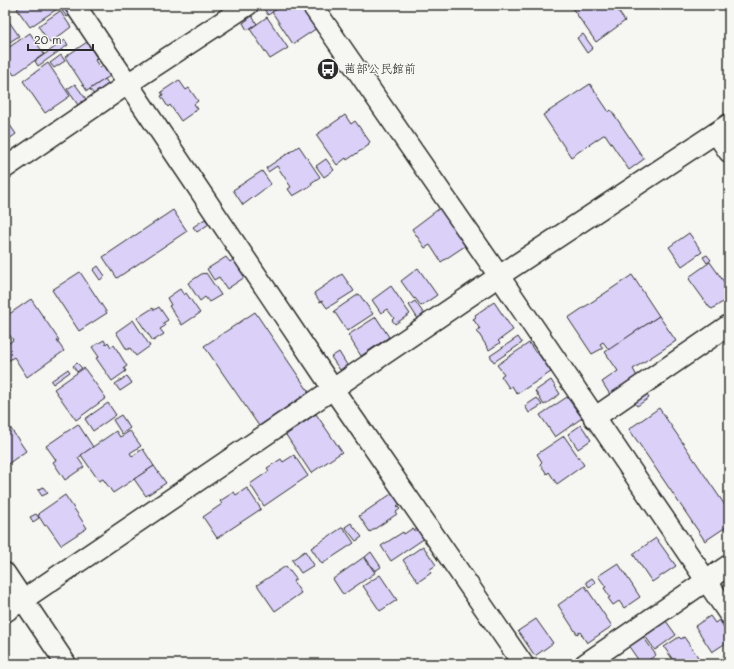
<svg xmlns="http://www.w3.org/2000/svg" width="734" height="669" viewBox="0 0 734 669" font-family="Mali,'Klee One',sans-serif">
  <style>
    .building { fill: #dad0f8; stroke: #2b2b2b }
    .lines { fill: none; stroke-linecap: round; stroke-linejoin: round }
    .street-casing { stroke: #2b2b2b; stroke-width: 23 }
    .street { stroke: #f6f6f2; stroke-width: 20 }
    .labels { text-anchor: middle; stroke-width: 3; stroke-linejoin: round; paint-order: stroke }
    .poi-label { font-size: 12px; fill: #2b2b2b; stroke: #f6f6f2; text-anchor: start }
  </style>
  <rect width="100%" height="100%" fill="#f6f6f2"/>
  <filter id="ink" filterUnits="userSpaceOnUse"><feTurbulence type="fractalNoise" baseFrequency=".025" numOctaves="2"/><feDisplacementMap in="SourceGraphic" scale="8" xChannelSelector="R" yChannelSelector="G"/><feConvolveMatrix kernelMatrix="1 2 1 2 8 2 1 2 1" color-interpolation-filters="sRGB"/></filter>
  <g filter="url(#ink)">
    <g class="building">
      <path d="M23,5H55L57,9L30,27L17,9Z"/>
      <path d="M269,5H283L268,15L264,9Z"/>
      <path d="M284,5H302L317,28L293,44L272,12Z"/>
      <path d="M570,5H614L625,21L596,42Z"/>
      <path d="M67,8L72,14L67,17L62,11Z"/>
      <path d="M60,11L71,27L50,43L38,26Z"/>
      <path d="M252,16L257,24L247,30L243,23Z"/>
      <path d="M267,17L288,48L270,59L250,29Z"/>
      <path d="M8,20L19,36L5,45V22Z"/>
      <path d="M30,33L44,54L14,75L5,62V50Z"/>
      <path d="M583,34L593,48L587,53L577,38Z"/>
      <path d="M65,40L68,45L38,66L35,61Z"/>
      <path d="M87,42L97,58L95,60L100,68L103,66L110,76L87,91L65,57Z"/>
      <path d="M61,55L65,61L54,68L50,63Z"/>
      <path d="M48,63L70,96L45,113L23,81Z"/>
      <path d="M105,79L109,85L94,95L90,89Z"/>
      <path d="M179,80L186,90L189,88L198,101L194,104L198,109L181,121L170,105L168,107L161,96L163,95L161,92Z"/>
      <path d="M75,84L86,99L78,105L67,89Z"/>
      <path d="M590,84L609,112L611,110L644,159L629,170L605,134L571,157L543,115Z"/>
      <path d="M345,115L351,124L355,121L370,142L368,144L369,145L347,160L346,158L337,165L316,135Z"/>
      <path d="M5,118L16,134L5,142Z"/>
      <path d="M299,146L320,177L311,183L312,185L293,196L288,189L291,187L277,166L268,172L266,168Z"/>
      <path d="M326,159L334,170L324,177L316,166Z"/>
      <path d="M262,171L271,184L243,205L233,190Z"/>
      <path d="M440,208L465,246L441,262L430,245L425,248L412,229Z"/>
      <path d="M173,210L187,231L117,278L103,257Z"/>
      <path d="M205,219L209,224L197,232L193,227Z"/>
      <path d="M689,233L702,252L682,266L669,247Z"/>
      <path d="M707,255L711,260L707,263L703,257Z"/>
      <path d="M226,257L230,262L235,258L245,273L244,275L245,277L227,289L219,277L214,280L207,269Z"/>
      <path d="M710,262L729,289V298L712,309L711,308H710L689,279L690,278L689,277Z"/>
      <path d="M98,266L105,276L100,280L93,270Z"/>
      <path d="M418,268L437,295L421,306L415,298L414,299L401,281Z"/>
      <path d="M80,272L107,313L79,331L52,290Z"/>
      <path d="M203,273L204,274L206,273L221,295L209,302L205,297L200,301L188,283Z"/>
      <path d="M342,274L354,291L327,308L322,301L320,302L314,293Z"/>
      <path d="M632,275L659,316L609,350L603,342L600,344L603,348L592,354L568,318Z"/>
      <path d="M391,286L410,314L395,324L392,320L394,318L387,309L381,313L372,300Z"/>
      <path d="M180,289L184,295L186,293L200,313L182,325L169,306L171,305L167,298Z"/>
      <path d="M359,294L373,314L347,331L334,311Z"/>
      <path d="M31,299L59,340L57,341L64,351L27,377L14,357L5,363V346L13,340L5,328V317Z"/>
      <path d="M415,301L424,314L418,319L409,305Z"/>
      <path d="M494,302L513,330L498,341L500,343L489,350L477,331L480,329L473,319L476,317L475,315Z"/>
      <path d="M159,307L168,320L163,323L165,326L160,329L164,334L153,341L137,318L153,308L154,310Z"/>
      <path d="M255,312L309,392L259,426L204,346Z"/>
      <path d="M659,316L676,341L633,369L638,378L611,396L602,382L618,371L605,352Z"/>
      <path d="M376,317L389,337L361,356L348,335Z"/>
      <path d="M133,320L150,346L136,356L130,348L127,350L116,332Z"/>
      <path d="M518,337L522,343L494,362L490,356Z"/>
      <path d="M104,340L106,344L108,342L111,347L114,345L127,366L124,368L126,371L112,381L96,358L99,357L92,347Z"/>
      <path d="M529,343L536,353L537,352L551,372L517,394L512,386L509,388L501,376L504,374L497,365Z"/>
      <path d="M339,352L347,365L340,370L331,357Z"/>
      <path d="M77,363L82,368L77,372L73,366Z"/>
      <path d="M84,368L106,398L76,420L54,389Z"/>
      <path d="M68,369L70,372L53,384L51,381Z"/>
      <path d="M127,376L132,383L120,391L115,384Z"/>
      <path d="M551,380L560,394L544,405L535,391Z"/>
      <path d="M5,384L10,392L5,396Z"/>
      <path d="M646,393L649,398L637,406L634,402Z"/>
      <path d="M567,397L582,418L555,437L540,415Z"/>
      <path d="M537,398L542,405L529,413L525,406Z"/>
      <path d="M108,403L116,415L93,431L85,419Z"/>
      <path d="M659,408L729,511V525L705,541L629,429Z"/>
      <path d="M316,414L342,452L311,473L286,435Z"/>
      <path d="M121,415L130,428L122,434L113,420Z"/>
      <path d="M5,420L26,451L5,466Z"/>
      <path d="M78,424L93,447L78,458L84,467L65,480L53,462L56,460L46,446Z"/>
      <path d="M581,425L591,440L578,449L568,434Z"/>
      <path d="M116,431L120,437L130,431L141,446L130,453L132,456L143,449L154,466L113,493L103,479L99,481L81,455Z"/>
      <path d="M564,436L584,465L557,484L549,472L547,474L540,464L542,462L537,454Z"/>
      <path d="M294,455L308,476L264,506L250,484L269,471L267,468L281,459L283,462Z"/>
      <path d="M154,466L166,483L146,496L134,479Z"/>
      <path d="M43,487L48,493L42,496L38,490Z"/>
      <path d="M247,488L261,509L217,538L203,517L222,504L220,501L234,492L236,495Z"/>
      <path d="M394,492L401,503L397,506L400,509L396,512L397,514L370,532L359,516Z"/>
      <path d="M65,495L87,528L61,545L47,525L45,526L38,515L40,514L39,513Z"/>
      <path d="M36,514L39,518L33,522L30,517Z"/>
      <path d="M351,523L362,537L356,541L345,527Z"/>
      <path d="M343,527L354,543L322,564L311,548Z"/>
      <path d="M413,528L414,531L418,528L425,538L391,561L381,546L403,532L404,534Z"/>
      <path d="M656,538L676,566L652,582L633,554Z"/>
      <path d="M423,546L436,565L429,570L431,573L418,582L403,560Z"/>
      <path d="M305,551L314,565L301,573L292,560Z"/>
      <path d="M371,552L381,567L375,571L365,557Z"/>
      <path d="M364,557L375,573L344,594L342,593L333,579Z"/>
      <path d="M618,563L640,597L624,608L619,601L613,605L608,598L610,597L604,588L606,587L598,576Z"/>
      <path d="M286,566L296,579L293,581L301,593L275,611L257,585Z"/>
      <path d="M380,575L397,600L380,611L363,586Z"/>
      <path d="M592,578L596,583L589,587L586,582Z"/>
      <path d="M585,586L612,626L587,643L580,632L577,634L558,605Z"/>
      <path d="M710,616L715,623L719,620L729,634V641L712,652L695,626Z"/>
      <path d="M536,619L553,643L535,656L518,631Z"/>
      <path d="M666,621L676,635L655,650L645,636Z"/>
      <path d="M642,635L656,655L643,664H641L628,645Z"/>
      <path d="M679,637L681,639L684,637L698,657L694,660L696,664H676L664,647Z"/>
    </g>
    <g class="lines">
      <g class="street-casing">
        <g id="street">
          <path d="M75,5L333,389L523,664"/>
          <path d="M312,5L499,276L729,614"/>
          <path d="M716,133L729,152"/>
          <path d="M5,168L129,83L248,5"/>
          <path d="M594,418L729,325"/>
          <path d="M5,573L66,664"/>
          <path d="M5,612L499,276L729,124"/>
          <path d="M585,664L729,565"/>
        </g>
      </g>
      <use href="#street" class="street"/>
    </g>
  </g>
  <defs>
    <g id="bus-disc" transform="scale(1.15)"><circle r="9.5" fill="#2b2b2b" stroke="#f6f6f2"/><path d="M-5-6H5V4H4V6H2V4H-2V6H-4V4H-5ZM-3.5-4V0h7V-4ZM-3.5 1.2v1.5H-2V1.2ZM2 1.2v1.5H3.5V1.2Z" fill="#fff"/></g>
  </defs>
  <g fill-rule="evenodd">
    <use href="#bus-disc" x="328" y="69"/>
  </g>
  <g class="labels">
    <g class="poi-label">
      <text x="344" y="73">茜部公民館前</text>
    </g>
  </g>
  <rect width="734" height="669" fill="none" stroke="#f6f6f2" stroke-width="20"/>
  <rect x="10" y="10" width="714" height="649" fill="none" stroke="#2b2b2b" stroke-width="1.5" filter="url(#ink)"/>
  <path d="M28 44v6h65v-6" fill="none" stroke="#2b2b2b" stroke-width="2"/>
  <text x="34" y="44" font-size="12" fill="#2b2b2b" stroke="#f6f6f2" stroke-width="3" paint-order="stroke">20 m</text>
</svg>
